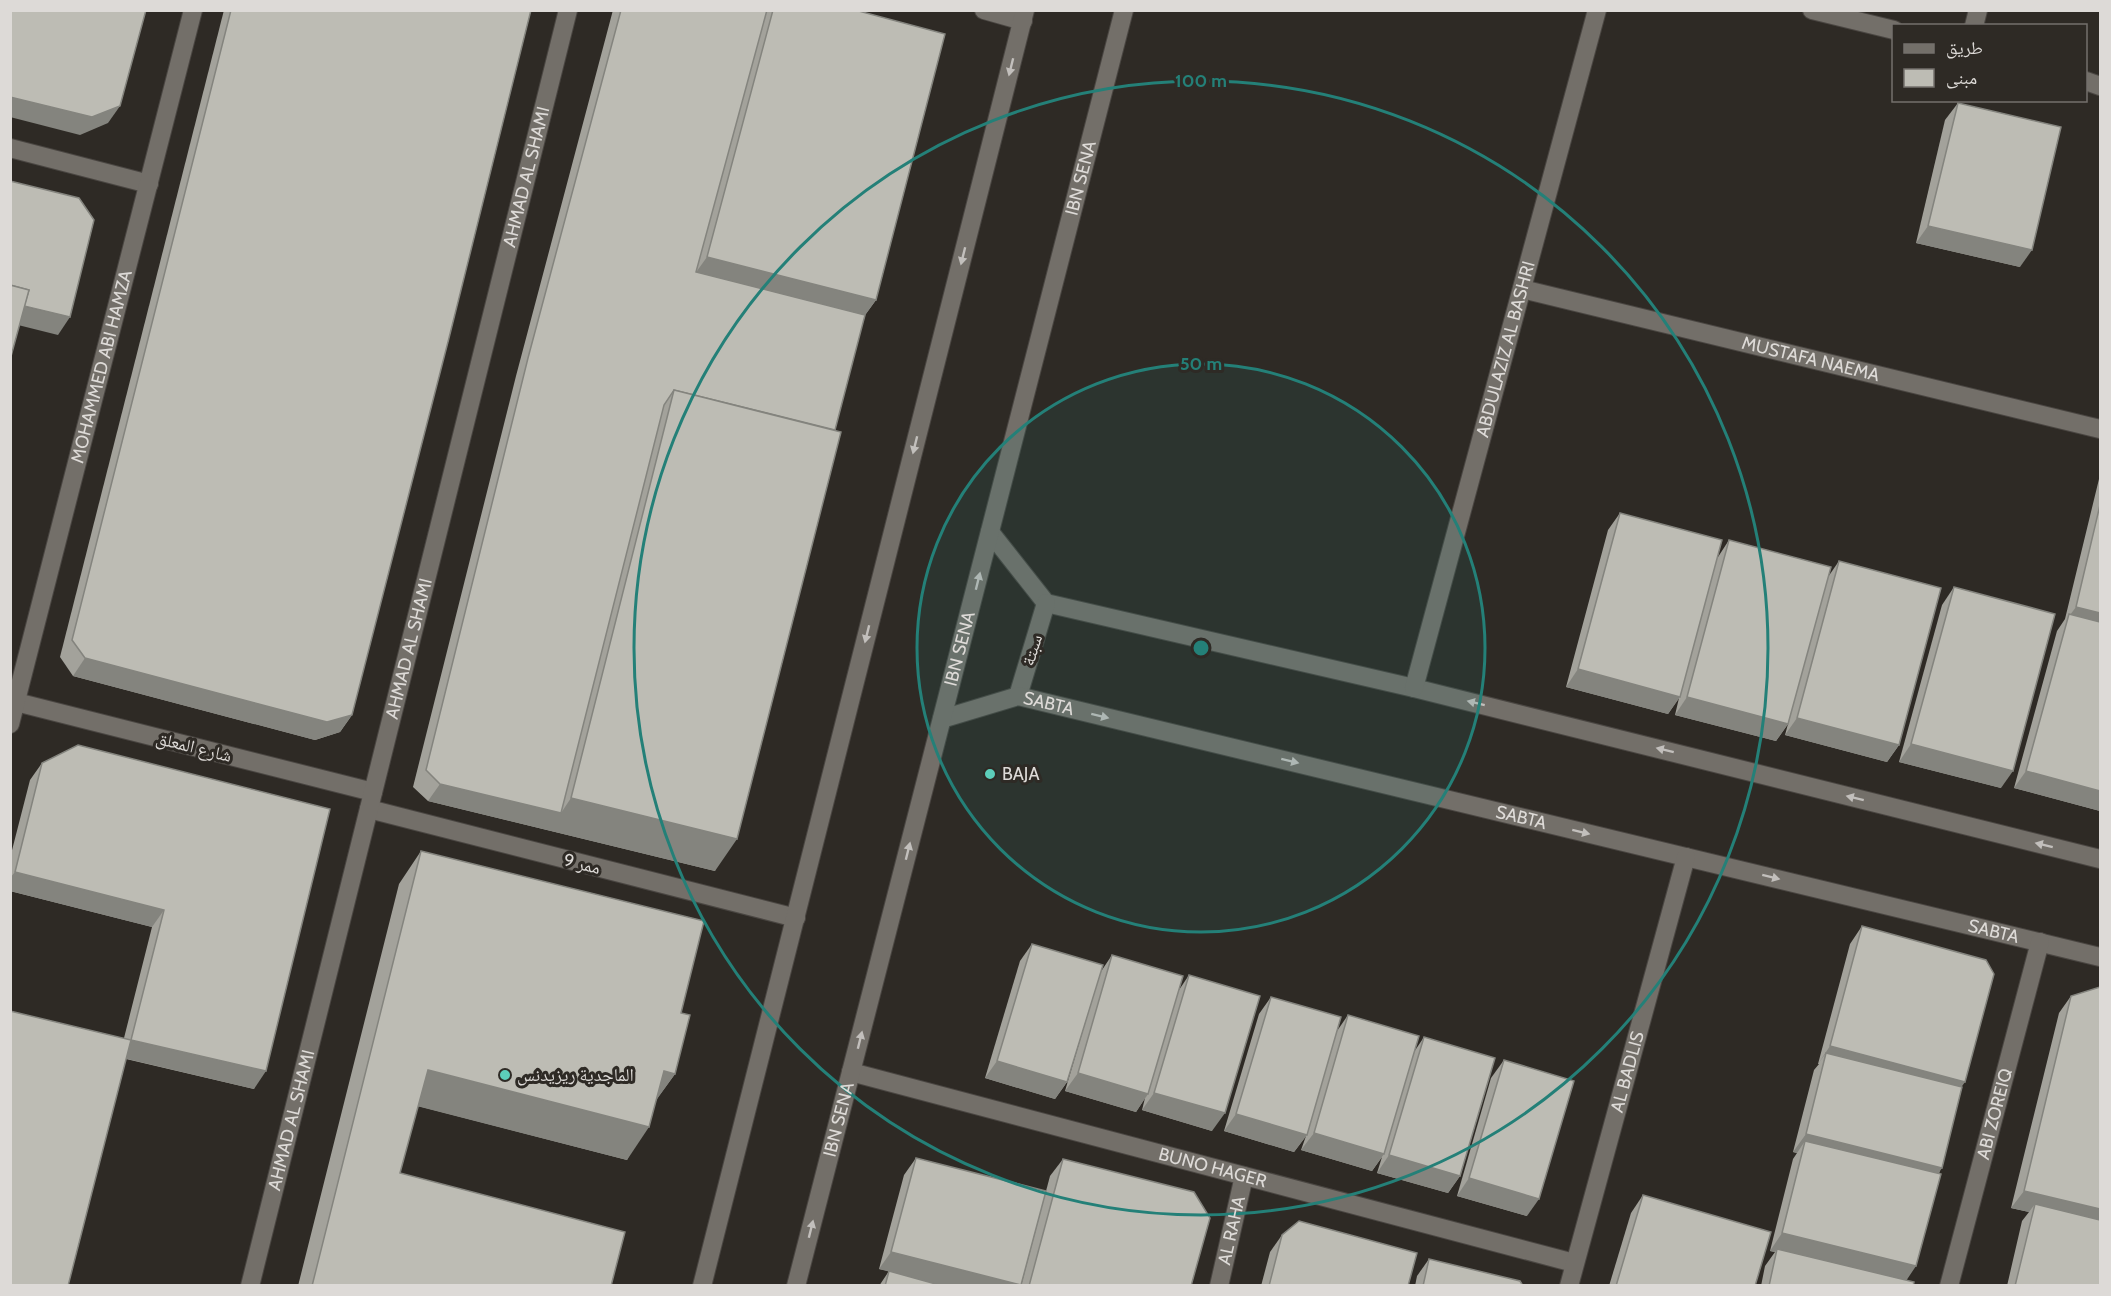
<svg xmlns="http://www.w3.org/2000/svg" width="2111" height="1296" viewBox="0 0 2111 1296" font-family="Cabin,'Noto Naskh Arabic',sans-serif">
  <style>
    .lines { fill: none; stroke-linecap: round; stroke-linejoin: round }
    .minor-casing { stroke: #4a4642; stroke-width: 20 }
    .minor { stroke: #736f69; stroke-width: 18 }
    .wall { fill: #a3a29b }
    .shaded-wall { fill: #84847e }
    .building { fill: #bdbcb4; stroke: #84847e; stroke-width: 1.5 }
    .oneway { fill: #c2bfbc }
    .ring { fill: none; stroke: #248078; stroke-width: 3 }
    .poi-dot { fill: #5cceba; stroke: #2e2a25; stroke-width: 2 }
    .labels { text-anchor: middle; stroke-width: 6; stroke-linejoin: round; paint-order: stroke }
    .street-label { font-size: 18px; fill: #dddad7; stroke: #2e2a25 }
    .poi-label { font-size: 18px; fill: #dddad7; stroke: #2e2a25; text-anchor: start }
    .centre { fill: #248078; stroke: #2e2a25; stroke-width: 3 }
    .ring-label { font-size: 18px; text-anchor: middle; font-weight: bold; fill: #248078; stroke: #2e2a25; stroke-width: 6; stroke-linejoin: round; paint-order: stroke }
  </style>
  <rect width="100%" height="100%" fill="#2e2a25"/>
  <g class="lines">
    <g class="minor-casing">
      <g id="minor">
        <path d="M984,10L1023,21"/>
        <path d="M1812,10L1894,30"/>
        <path d="M1974,26L1978,10"/>
        <path d="M2086,81L2100,86"/>
        <path d="M10,148L149,184"/>
        <path id="s1" d="M1522,289L2100,429"/>
        <path d="M990,532L1046,603L1414,688L2100,859"/>
        <path id="s2" d="M1414,688L1597,10"/>
        <path d="M1018,696L1046,603"/>
        <path d="M16,702L373,792"/>
        <path id="s3" d="M942,719L1018,696L2100,957"/>
        <path id="s4" d="M10,724L193,10"/>
        <path d="M369,809L796,918"/>
        <path id="s5" d="M851,1072L1574,1263"/>
        <path id="s6" d="M250,1286L568,10"/>
        <path d="M702,1286L1025,10"/>
        <path id="s7" d="M796,1286L1124,10"/>
        <path id="s8" d="M1219,1286L1244,1176"/>
        <path id="s9" d="M1569,1286L1686,857"/>
        <path id="s10" d="M1949,1286L2040,942"/>
      </g>
    </g>
    <use href="#minor" class="minor"/>
  </g>
  <g class="wall">
    <path d="M224,10H531L352,715L340,732L315,740L73,676L60,657Z"/>
    <path d="M613,10H855L876,300L865,315L715,871L428,801L413,787L516,376Z"/>
    <path d="M1958,103L2020,267L1916,243L1945,120Z"/>
    <path d="M2100,477V811L2014,788L2057,631L2065,619L2099,479Z"/>
    <path d="M1620,513L1718,557L1729,540L1828,577L1839,561L1899,745L1887,762L1785,735L1788,724L1776,741L1675,715L1679,698L1668,714L1566,687L1608,530Z"/>
    <path d="M1954,587L2001,788L1899,762L1942,605Z"/>
    <path d="M42,763L330,809L254,1089L126,1059L124,1038L152,927L10,891V858L30,780Z"/>
    <path d="M421,851L681,1013L675,1074L656,1100L627,1160L418,1106L400,1173L611,1286H298L399,884Z"/>
    <path d="M1862,926L1961,1086L1939,1174L1906,1280L1913,1286H1761L1765,1266L1775,1252L1770,1251L1793,1159L1797,1153L1793,1152L1814,1070L1819,1064H1818L1850,944Z"/>
    <path d="M1032,944L1067,1082L1055,1099L985,1078L1020,961Z"/>
    <path d="M1112,955L1179,990L1189,975L1212,1131L1142,1110L1145,1098L1136,1112L1065,1091L1100,973Z"/>
    <path d="M2071,996L2100,1286H2007L2022,1221L2029,1212L2011,1208L2059,1013Z"/>
    <path d="M1271,997L1337,1031L1348,1015L1414,1052L1424,1037L1460,1176L1448,1193L1377,1173L1382,1157L1372,1171L1301,1150L1306,1136L1294,1152L1224,1131L1259,1014Z"/>
    <path d="M1504,1060L1527,1216L1457,1196L1491,1078Z"/>
    <path d="M916,1158L1046,1191L1021,1286H879L889,1271L879,1269L904,1175Z"/>
    <path d="M1063,1159L1191,1286H1021L1050,1176Z"/>
    <path d="M1643,1195L1755,1286H1609L1631,1213Z"/>
    <path d="M1282,1235L1408,1286H1261L1270,1252Z"/>
    <path d="M1429,1259L1523,1286H1415L1417,1276Z"/>
  </g>
  <g class="shaded-wall">
    <path d="M10,97L120,106L108,123L80,135L10,117Z"/>
    <path d="M1928,226L2032,250L2020,267L1916,243Z"/>
    <path d="M707,257L876,300L853,332L684,289Z"/>
    <path d="M10,303L70,317L58,335L10,323Z"/>
    <path d="M2076,607L2100,613V633L2067,619Z"/>
    <path d="M85,658L352,715L340,732L315,740L73,676Z"/>
    <path d="M1578,669L1680,697L1668,714L1566,687Z"/>
    <path d="M1687,697L1788,724L1776,741L1675,715Z"/>
    <path d="M1797,718L1899,745L1887,762L1785,735Z"/>
    <path d="M1911,744L2013,771L2001,788L1899,762Z"/>
    <path d="M2026,771L2100,791V811L2014,788Z"/>
    <path d="M440,784L561,813L571,798L737,839L715,871L428,801Z"/>
    <path d="M15,872L164,910L152,927L10,891V878Z"/>
    <path d="M131,1040L266,1071L254,1089L119,1057Z"/>
    <path d="M1830,1046L1965,1082L1953,1099L1826,1053L1818,1064Z"/>
    <path d="M997,1061L1067,1082L1055,1099L985,1078Z"/>
    <path d="M428,1070L649,1127L627,1160L405,1103Z"/>
    <path d="M664,1071L675,1074L652,1106Z"/>
    <path d="M1078,1073L1148,1094L1136,1112L1065,1091Z"/>
    <path d="M1154,1093L1225,1113L1212,1131L1142,1110Z"/>
    <path d="M1236,1114L1307,1135L1294,1152L1224,1131Z"/>
    <path d="M1314,1133L1384,1154L1372,1171L1301,1150Z"/>
    <path d="M1806,1134L1942,1168L1930,1186L1805,1141L1797,1153L1793,1152Z"/>
    <path d="M1389,1155L1460,1176L1448,1193L1377,1173Z"/>
    <path d="M1469,1178L1539,1199L1527,1216L1457,1196Z"/>
    <path d="M2024,1191L2100,1209V1229L2035,1204L2029,1212L2011,1208Z"/>
    <path d="M1782,1233L1916,1266L1904,1284L1777,1249L1775,1252L1770,1251Z"/>
    <path d="M891,1252L1021,1285L943,1286L879,1269Z"/>
  </g>
  <g class="building">
    <path d="M10,10H146L120,106L92,117L10,97Z"/>
    <path d="M231,10H531L449,338L352,715L327,722L85,658L72,640Z"/>
    <path d="M621,10H767L696,272L865,315L835,430L674,390L664,405L561,813L440,784L426,770L528,358Z"/>
    <path d="M773,10H855L945,34L876,300L707,257Z"/>
    <path d="M1958,103L2061,127L2032,250L1928,226Z"/>
    <path d="M10,181L79,198L94,220L70,317L24,306L29,290L10,285Z"/>
    <path d="M10,285L29,290L10,360Z"/>
    <path d="M674,390L841,432L737,839L571,798Z"/>
    <path d="M2100,505V613L2076,607Z"/>
    <path d="M1620,513L1722,540L1680,697L1578,669Z"/>
    <path d="M1729,540L1831,567L1788,724L1687,697Z"/>
    <path d="M1839,561L1941,588L1899,745L1797,718Z"/>
    <path d="M1954,587L2055,614L2013,771L1911,744Z"/>
    <path d="M2069,614L2100,622V791L2026,771Z"/>
    <path d="M78,745L330,809L266,1071L131,1040L164,910L15,872L42,763Z"/>
    <path d="M421,851L704,921L681,1013L690,1015L675,1074L664,1071L649,1127L428,1070L400,1173L625,1232L611,1286H312Z"/>
    <path d="M1862,926L1986,960L1994,974L1965,1082L1830,1046Z"/>
    <path d="M1032,944L1103,965L1067,1082L997,1061Z"/>
    <path d="M1112,955L1183,976L1148,1094L1078,1073Z"/>
    <path d="M1189,975L1260,996L1225,1113L1154,1093Z"/>
    <path d="M2100,987V1209L2024,1191L2071,996Z"/>
    <path d="M1271,997L1341,1017L1307,1135L1236,1114Z"/>
    <path d="M10,1011L131,1040L68,1286H10Z"/>
    <path d="M1348,1015L1419,1036L1384,1154L1314,1133Z"/>
    <path d="M1424,1037L1495,1058L1460,1176L1389,1155Z"/>
    <path d="M1826,1053L1962,1087L1942,1168L1806,1134Z"/>
    <path d="M1504,1060L1574,1081L1539,1199L1469,1178Z"/>
    <path d="M1805,1141L1941,1174L1916,1266L1782,1233Z"/>
    <path d="M916,1158L1046,1191L1021,1285L891,1252Z"/>
    <path d="M1063,1159L1194,1192L1210,1218L1191,1286H1029Z"/>
    <path d="M1643,1195L1771,1232L1755,1286H1616Z"/>
    <path d="M2035,1204L2100,1220V1286H2015Z"/>
    <path d="M1299,1221L1417,1253L1408,1286H1269L1282,1235Z"/>
    <path d="M1777,1249L1914,1282L1913,1286H1769Z"/>
    <path d="M1429,1259L1520,1281L1523,1286H1423Z"/>
    <path d="M889,1271L943,1286H885Z"/>
  </g>
  <defs><path id="oneway-solid" d="M-6-.8H1V-3.2L6.5 0L1 3.2V.8H-6Z" transform="scale(1.5)"/></defs>
  <g class="oneway">
    <use href="#oneway-solid" transform="translate(1011 67) rotate(104)"/>
    <use href="#oneway-solid" transform="translate(963 256) rotate(104)"/>
    <use href="#oneway-solid" transform="translate(915 445) rotate(104)"/>
    <use href="#oneway-solid" transform="translate(978 581) rotate(-76)"/>
    <use href="#oneway-solid" transform="translate(867 634) rotate(104)"/>
    <use href="#oneway-solid" transform="translate(1476 703) rotate(-166)"/>
    <use href="#oneway-solid" transform="translate(1100 716) rotate(14)"/>
    <use href="#oneway-solid" transform="translate(1665 750) rotate(-166)"/>
    <use href="#oneway-solid" transform="translate(1290 761) rotate(14)"/>
    <use href="#oneway-solid" transform="translate(1855 798) rotate(-166)"/>
    <use href="#oneway-solid" transform="translate(1581 832) rotate(14)"/>
    <use href="#oneway-solid" transform="translate(2044 845) rotate(-166)"/>
    <use href="#oneway-solid" transform="translate(908 851) rotate(-76)"/>
    <use href="#oneway-solid" transform="translate(1771 877) rotate(14)"/>
    <use href="#oneway-solid" transform="translate(860 1040) rotate(-76)"/>
    <use href="#oneway-solid" transform="translate(811 1229) rotate(-76)"/>
  </g>
  <circle cx="1201" cy="648" r="284" fill="#248078" fill-opacity=".12"/>
  <g class="ring">
    <circle cx="1201" cy="648" r="284"/>
    <circle cx="1201" cy="648" r="567"/>
  </g>
  <g class="poi-dot">
    <circle cx="990" cy="774" r="6"/>
    <circle cx="505" cy="1075" r="6"/>
  </g>
  <g class="labels">
    <g class="street-label">
      <text dy="6" stroke="none"><textPath href="#s6" startOffset="1143">AHMAD AL SHAMI</textPath></text>
      <text dy="6" stroke="none"><textPath href="#s7" startOffset="1144">IBN SENA</textPath></text>
      <text dy="6" stroke="none"><textPath href="#s2" startOffset="351">ABDULAZIZ AL BASHRI</textPath></text>
      <text dy="6" stroke="none"><textPath href="#s1" startOffset="297">MUSTAFA NAEMA</textPath></text>
      <text dy="6" stroke="none"><textPath href="#s4" startOffset="369">MOHAMMED ABI HAMZA</textPath></text>
      <text dy="6" stroke="none"><textPath href="#s6" startOffset="657">AHMAD AL SHAMI</textPath></text>
      <text dy="6" stroke="none"><textPath href="#s7" startOffset="658">IBN SENA</textPath></text>
      <text transform="translate(1032 650) rotate(-73)" y="6">سبتة</text>
      <text dy="6" stroke="none"><textPath href="#s3" startOffset="111">SABTA</textPath></text>
      <text transform="translate(194 747) rotate(14)" y="6">شارع المعلق</text>
      <text dy="6" stroke="none"><textPath href="#s3" startOffset="597">SABTA</textPath></text>
      <text transform="translate(582 864) rotate(14)" y="6">ممر 9</text>
      <text dy="6" stroke="none"><textPath href="#s3" startOffset="1083">SABTA</textPath></text>
      <text dy="6" stroke="none"><textPath href="#s9" startOffset="222">AL BADLIS</textPath></text>
      <text dy="6" stroke="none"><textPath href="#s10" startOffset="178">ABI ZOREIQ</textPath></text>
      <text dy="6" stroke="none"><textPath href="#s7" startOffset="172">IBN SENA</textPath></text>
      <text dy="6" stroke="none"><textPath href="#s6" startOffset="171">AHMAD AL SHAMI</textPath></text>
      <text dy="6" stroke="none"><textPath href="#s5" startOffset="374">BUNO HAGER</textPath></text>
      <text dy="6" stroke="none"><textPath href="#s8" startOffset="57">AL RAHA</textPath></text>
    </g>
    <g class="poi-label">
      <text x="1002" y="780">BAJA</text>
      <text x="517" y="1081">الماجدية ريزيدنس</text>
    </g>
  </g>
  <circle cx="1201" cy="648" r="9" class="centre"/>
  <g class="ring-label">
    <text x="1201" y="87">100 m</text>
    <text x="1201" y="370">50 m</text>
  </g>
  <rect width="2111" height="1296" fill="none" stroke="#dddad7" stroke-width="24"/>
  <rect x="1892" y="24" width="195" height="78" fill="#2e2a25" stroke="#74706c" stroke-width="1.5"/>
  <rect x="1904" y="44" width="30" height="9" fill="#736f69" stroke="#74706c" stroke-width="1.5"/>
  <text x="1946" y="54" font-size="18" fill="#dddad7">طريق</text>
  <rect x="1904" y="69" width="30" height="18" fill="#bdbcb4" stroke="#74706c" stroke-width="1.5"/>
  <text x="1946" y="84" font-size="18" fill="#dddad7">مبنى</text>
</svg>
